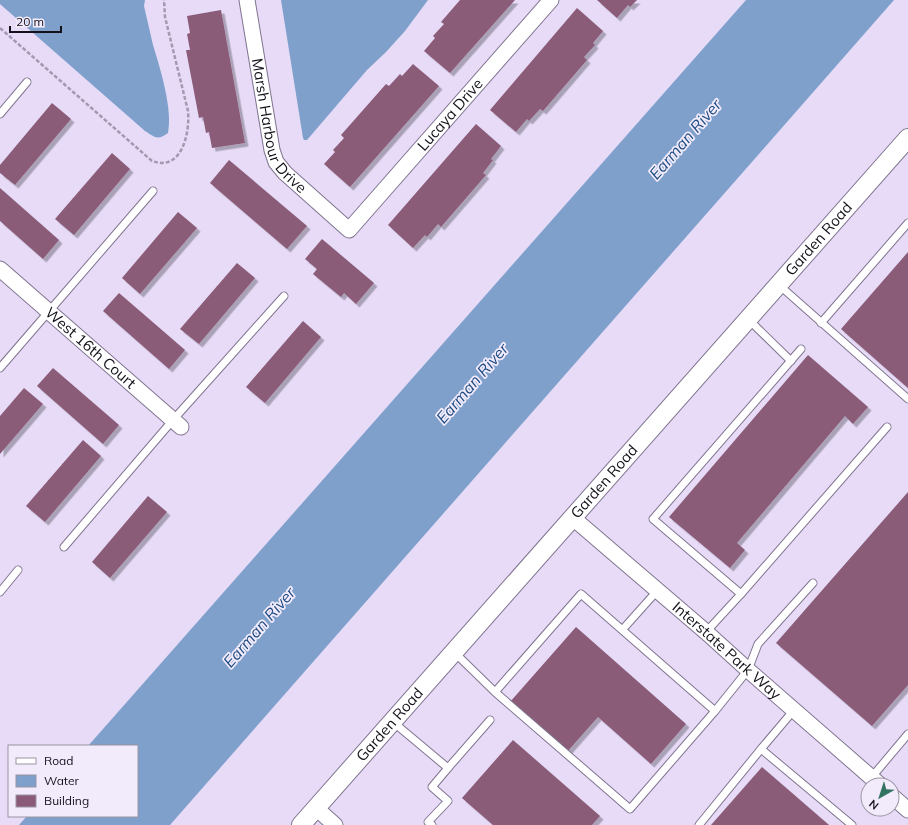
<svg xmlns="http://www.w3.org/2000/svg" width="908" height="825" viewBox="0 0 908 825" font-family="Mulish,sans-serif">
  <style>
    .water { fill: #7ea0cb }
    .building { fill: #8a5b78; filter: url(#shadow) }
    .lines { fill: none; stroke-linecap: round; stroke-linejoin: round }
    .service-casing { stroke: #80758f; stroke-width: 9 }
    .minor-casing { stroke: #80758f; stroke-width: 17 }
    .tertiary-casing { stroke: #80758f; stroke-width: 20 }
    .path { stroke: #a39ab0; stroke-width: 2.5; stroke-dasharray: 4 2; stroke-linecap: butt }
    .service { stroke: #fff; stroke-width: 7 }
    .minor { stroke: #fff; stroke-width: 15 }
    .tertiary { stroke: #fff; stroke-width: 18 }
    .labels { text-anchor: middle; stroke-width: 3.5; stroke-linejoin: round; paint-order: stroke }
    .street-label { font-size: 15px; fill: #15111a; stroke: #f2ebfc }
    .water-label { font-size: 16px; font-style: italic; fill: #1e4c82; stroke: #f2ebfc }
  </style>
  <defs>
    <filter id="shadow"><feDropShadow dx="3.5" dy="3.5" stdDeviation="0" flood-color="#0004"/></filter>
  </defs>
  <rect width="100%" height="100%" fill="#e7dbf8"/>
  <g class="water">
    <path d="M0,0H145L144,6C147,19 150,32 153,45C160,68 173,109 168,133C157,141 155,137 145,131L0,4Z"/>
    <path d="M281,0H428L405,31L386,52L367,70L307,140H304L303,138Z"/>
    <path d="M746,0H894L170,825H19L27,816H137V746H88Z"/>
  </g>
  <g class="building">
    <path d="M460,0H515L450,73L424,51L435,38L433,36L444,24L441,22Z"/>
    <path d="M597,0H637L630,7L628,5L617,18Z"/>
    <path d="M577,8L603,31L593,43L595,45L584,57L587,60L543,111L540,109L529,121L527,119L516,132L490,110Z"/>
    <path d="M221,10L245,143L212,148L209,132L206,133L203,117L199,118L186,50H190L187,34L190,33L187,16Z"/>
    <path d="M413,64L439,86L350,187L324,164L335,152L333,150L344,138L341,135L386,84L389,86L400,74L402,76Z"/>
    <path d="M52,103L71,119L15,185L0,173V165Z"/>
    <path d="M476,124L501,146L491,159L493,160L483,173L486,175L441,227L438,224L427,237L425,235L413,248L388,225Z"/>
    <path d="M112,153L130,169L74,235L55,219Z"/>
    <path d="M229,160L307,226L287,249L210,183Z"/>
    <path d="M0,188L59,240L43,259L0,221Z"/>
    <path d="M178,212L197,228L140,294L122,278Z"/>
    <path d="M322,239L374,283L356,304L344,293L341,297L313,274L317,269L305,259Z"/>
    <path d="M908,252V388L841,329Z"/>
    <path d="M237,263L255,278L199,344L180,329Z"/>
    <path d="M119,293L185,350L169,369L103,311Z"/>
    <path d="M303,321L321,337L265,403L246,387Z"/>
    <path d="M808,355L868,407L853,424L845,416L737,543L745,550L730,568L669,517Z"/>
    <path d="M53,368L119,425L103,444L37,386Z"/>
    <path d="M24,388L43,404L0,454V416Z"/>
    <path d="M83,440L101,456L45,522L26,506Z"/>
    <path d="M908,492V685L872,726L776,643Z"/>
    <path d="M148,496L167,512L110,578L92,562Z"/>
    <path d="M576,627L686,724L651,764L598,717L567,752L510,702Z"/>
    <path d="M513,740L600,816L592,825H493L462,798Z"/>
    <path d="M762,767L829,825H711Z"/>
  </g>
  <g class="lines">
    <g class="service-casing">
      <g id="service">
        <path d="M0,114L27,82"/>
        <path d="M779,285L908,399"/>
        <path d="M748,319L791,361"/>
        <path d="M821,323L908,223"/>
        <path d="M0,368L153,191"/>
        <path d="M64,547L173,420L284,296"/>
        <path d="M0,592L18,570"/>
        <path d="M741,594L653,519L801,349"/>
        <path d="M623,629L657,591"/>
        <path d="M706,632L741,594L887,427"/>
        <path d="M454,652L495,692L630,809L715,711L581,594L495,692"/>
        <path d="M715,711L748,670L758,644L813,583"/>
        <path d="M393,722L448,768L432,787L448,801L428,822L432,825"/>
        <path d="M761,749L794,710"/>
        <path d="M448,768L490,720"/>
        <path d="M871,778L908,734"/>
        <path d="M699,825L761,749L852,825"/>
      </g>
    </g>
    <g class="minor-casing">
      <g id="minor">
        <path id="s1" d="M247,0L272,150L276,162L285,173L349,230L551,0"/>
        <path id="s2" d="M0,269L181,427"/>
        <path id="s3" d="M573,518L706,632L748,670L880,785"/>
        <path d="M892,796L908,810"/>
        <path d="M316,808L335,825"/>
      </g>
    </g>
    <g class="tertiary-casing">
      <g id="tertiary">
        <path id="s4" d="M301,825L908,138"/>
      </g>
    </g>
    <path class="path" d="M0,28L152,161C182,172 190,133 188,111L165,17L164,0"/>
    <use href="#service" class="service"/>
    <use href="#minor" class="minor"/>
    <use href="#tertiary" class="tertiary"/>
  </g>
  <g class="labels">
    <g class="street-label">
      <text dy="5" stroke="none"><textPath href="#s1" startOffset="418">Lucaya Drive</textPath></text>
      <text dy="5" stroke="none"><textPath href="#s1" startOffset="132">Marsh Harbour Drive</textPath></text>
      <text dy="5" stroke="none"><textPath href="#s4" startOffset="782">Garden Road</textPath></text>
      <text dy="5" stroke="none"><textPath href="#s2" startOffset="120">West 16th Court</textPath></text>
      <text dy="5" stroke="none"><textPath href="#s4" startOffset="458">Garden Road</textPath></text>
      <text dy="5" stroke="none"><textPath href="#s3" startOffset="203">Interstate Park Way</textPath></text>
      <text dy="5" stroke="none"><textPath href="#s4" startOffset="134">Garden Road</textPath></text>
    </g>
    <g class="water-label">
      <text transform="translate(685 139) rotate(-49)" y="6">Earman River</text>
      <text transform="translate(472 383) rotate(-49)" y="6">Earman River</text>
      <text transform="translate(259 627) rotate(-49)" y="6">Earman River</text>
    </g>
  </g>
  <rect x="8" y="745" width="130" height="72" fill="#f2ebfc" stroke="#9a94a2"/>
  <rect x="16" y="758" width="20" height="6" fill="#ffffff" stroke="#9a94a2"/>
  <text x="44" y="765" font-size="12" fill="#15111a">Road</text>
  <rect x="16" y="775" width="20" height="12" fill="#7ea0cb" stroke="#9a94a2"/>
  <text x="44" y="785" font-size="12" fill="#15111a">Water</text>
  <rect x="16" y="795" width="20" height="12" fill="#8a5b78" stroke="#9a94a2"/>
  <text x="44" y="805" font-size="12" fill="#15111a">Building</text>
  <g transform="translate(880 797) rotate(219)"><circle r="19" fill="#f2ebfc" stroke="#9a94a2"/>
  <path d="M0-3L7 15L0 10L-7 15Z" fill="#337361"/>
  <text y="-6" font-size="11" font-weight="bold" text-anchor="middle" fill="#15111a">N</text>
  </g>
  <path d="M10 26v6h51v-6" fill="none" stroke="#15111a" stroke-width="2"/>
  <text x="16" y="26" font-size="12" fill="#15111a" stroke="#f2ebfc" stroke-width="3" paint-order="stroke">20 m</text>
</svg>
